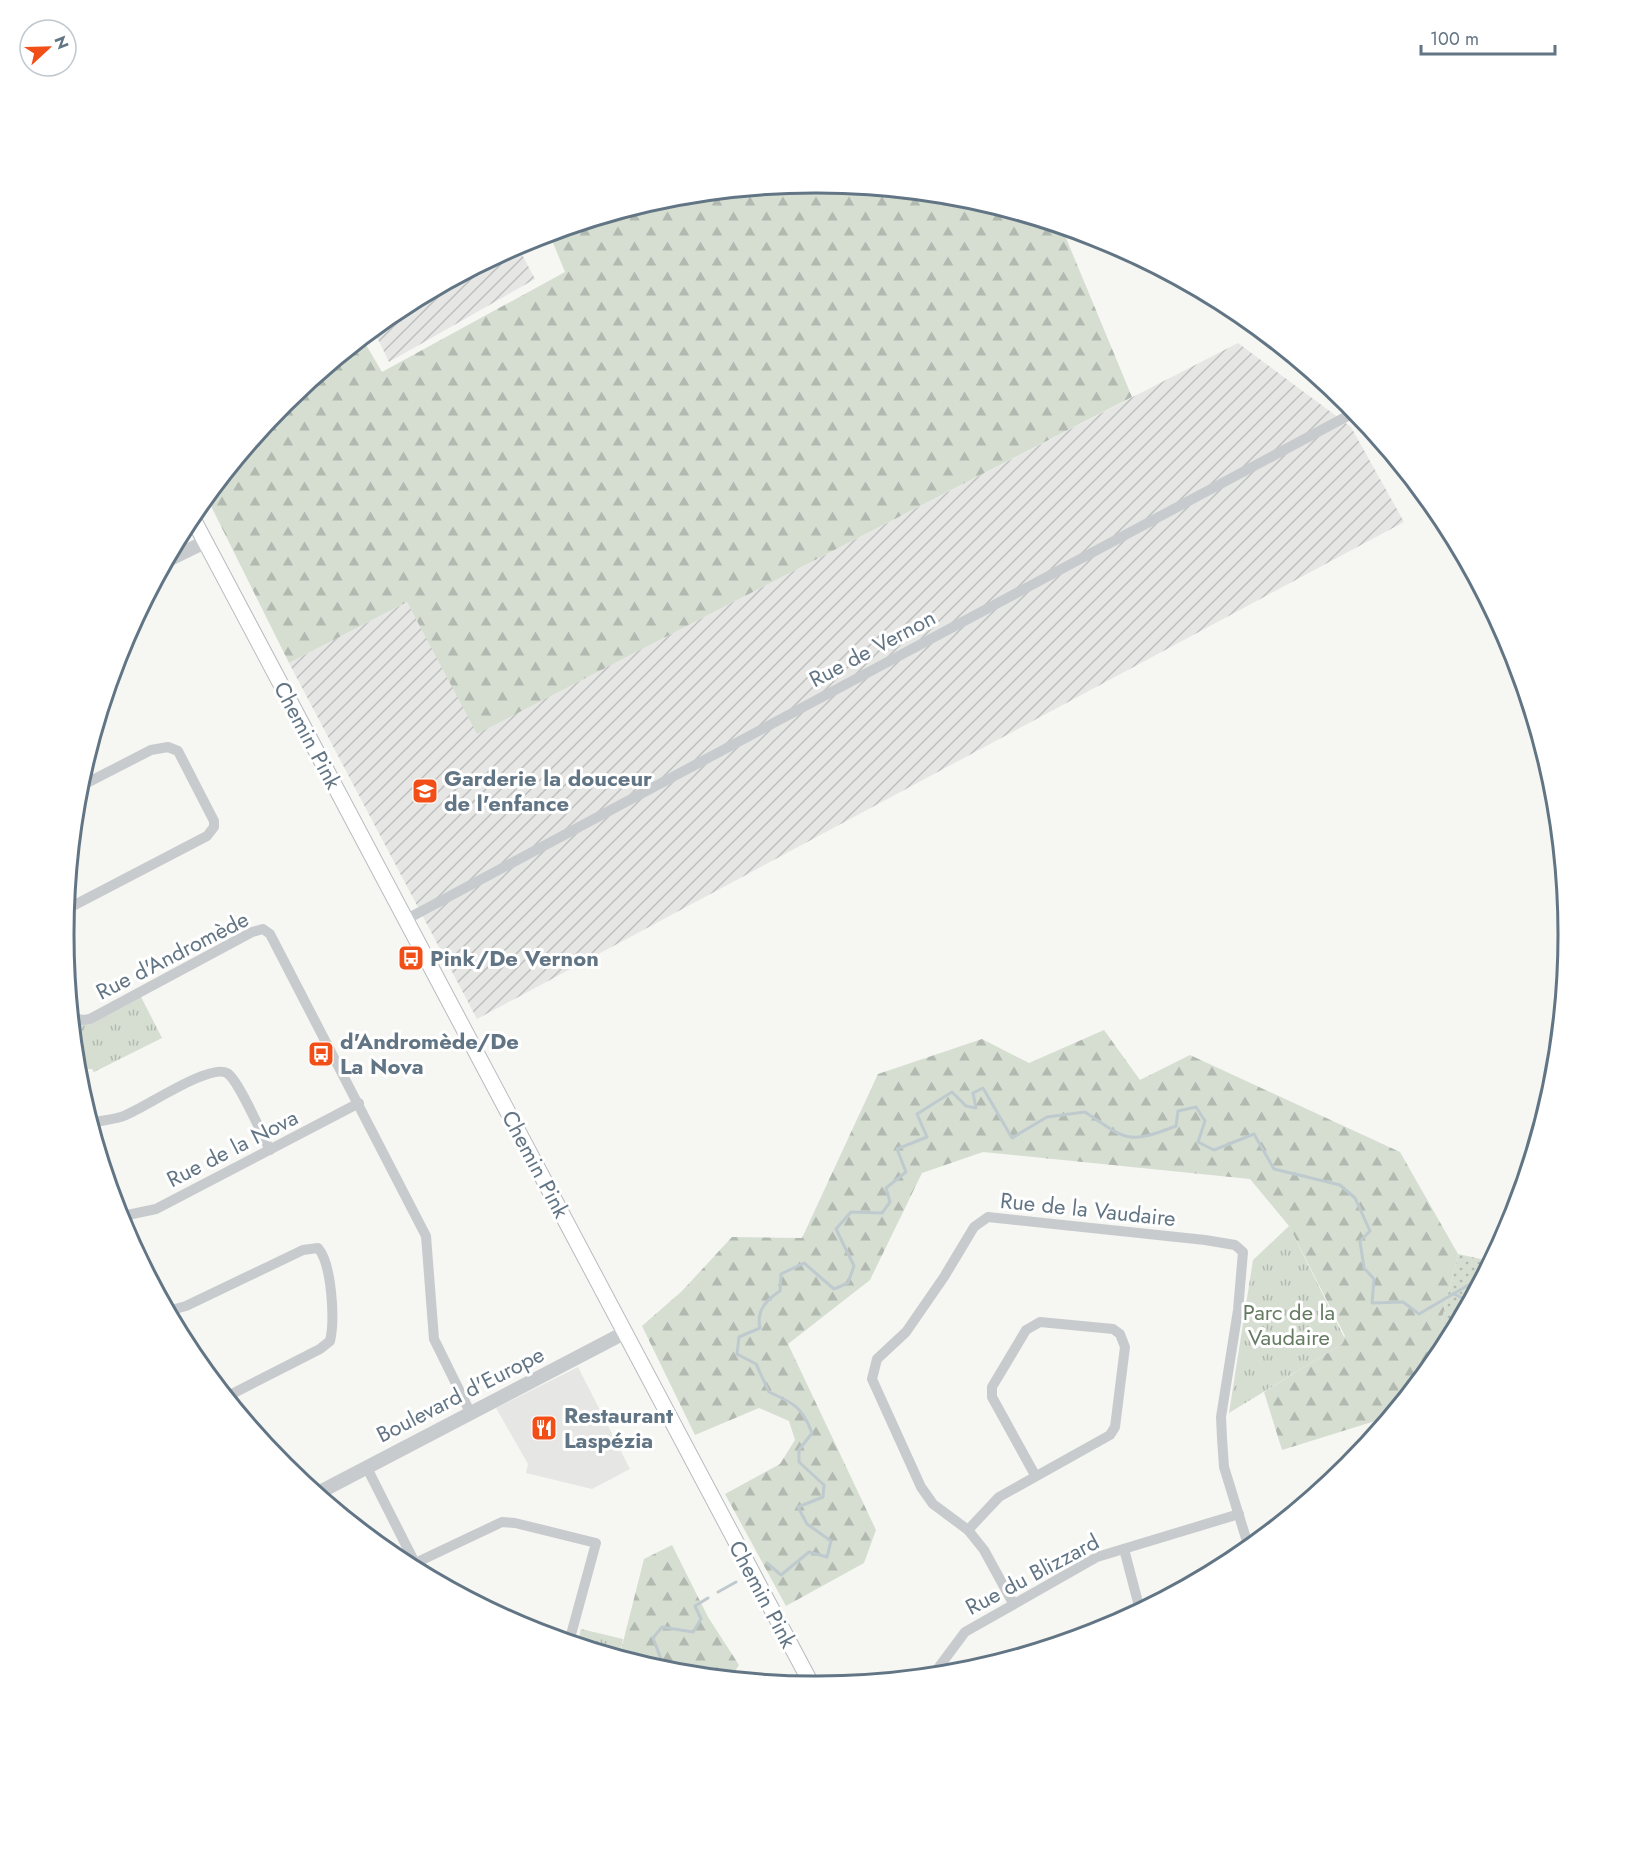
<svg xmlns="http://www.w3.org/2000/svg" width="1631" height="1869" viewBox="0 0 1631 1869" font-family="Jost,sans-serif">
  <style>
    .built { fill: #e6e7e5 }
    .industrial { fill: url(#industrial-furrows) }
    .grass { fill: url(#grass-dots) }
    .forest { fill: url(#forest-firs) }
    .park { fill: url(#park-tufts) }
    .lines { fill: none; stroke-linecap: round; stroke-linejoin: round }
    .stream { stroke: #bfcacf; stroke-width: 3 }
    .secondary-casing { stroke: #b7bcc1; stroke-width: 17 }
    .minor { stroke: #c8cbce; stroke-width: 10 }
    .tertiary { stroke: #c8cbce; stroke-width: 14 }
    .secondary { stroke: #fff; stroke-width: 15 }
    .labels { text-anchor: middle; stroke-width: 6; stroke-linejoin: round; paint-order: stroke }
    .street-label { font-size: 22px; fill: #627585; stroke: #fff }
    .poi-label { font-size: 22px; font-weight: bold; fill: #627585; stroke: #fff; text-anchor: start }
    .park-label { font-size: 22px; fill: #667c62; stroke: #fff }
    .rim { fill: none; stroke: #627585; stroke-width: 3 }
  </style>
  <defs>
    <pattern id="industrial-furrows" width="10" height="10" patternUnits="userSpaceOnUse" patternTransform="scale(1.5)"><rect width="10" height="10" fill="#e6e7e5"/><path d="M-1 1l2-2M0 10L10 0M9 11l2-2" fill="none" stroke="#bec0bf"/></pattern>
    <pattern id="grass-dots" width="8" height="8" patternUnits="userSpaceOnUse" patternTransform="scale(1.5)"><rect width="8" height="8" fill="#d6ded2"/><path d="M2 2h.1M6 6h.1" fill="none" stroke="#b1b9b0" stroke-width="1.8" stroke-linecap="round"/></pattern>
    <pattern id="forest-firs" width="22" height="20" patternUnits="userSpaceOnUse" patternTransform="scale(1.5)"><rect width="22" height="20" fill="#d6ded2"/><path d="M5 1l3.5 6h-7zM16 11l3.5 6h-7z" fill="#b1b9b0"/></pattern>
    <pattern id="park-tufts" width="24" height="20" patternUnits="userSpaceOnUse" patternTransform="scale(1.5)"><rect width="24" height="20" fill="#d6ded2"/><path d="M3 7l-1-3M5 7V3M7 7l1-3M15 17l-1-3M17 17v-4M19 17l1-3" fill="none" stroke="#b1b9b0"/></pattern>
  </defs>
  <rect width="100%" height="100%" fill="#f6f6f2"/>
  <path class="built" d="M578,1367L630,1469L592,1489L526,1473L528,1464L496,1408Z"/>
  <g class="industrial">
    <path d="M517,245L535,279L389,362L373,329L398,309Z"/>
    <path d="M1238,343L1351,427L1404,522L477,1019L289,663L407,602L478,733Z"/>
  </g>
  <path class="grass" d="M1458,1254L1490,1261L1449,1338L1442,1318Z"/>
  <g class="forest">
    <path d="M816,182L963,197L1061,226L1132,397L477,734L407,602L289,663L206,496L284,402L362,338L382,372L565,272L549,233L669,196Z"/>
    <path d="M1104,1030L1140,1080L1190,1055L1400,1152L1458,1254L1442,1318L1449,1338L1441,1353L1388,1417L1282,1450L1264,1392L1342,1344L1345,1336L1289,1226L1250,1179L983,1152L922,1173L870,1280L788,1344L876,1530L864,1563L786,1606L725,1494L780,1464L795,1440L789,1421L759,1408L695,1435L642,1326L682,1291L732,1237L802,1238L878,1074L982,1039L1029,1063Z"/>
    <path d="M1515,1207L1503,1238L1496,1232Z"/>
    <path d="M672,1545L708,1617L739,1665L730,1679L668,1672L619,1658L644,1559Z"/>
  </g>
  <g class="park">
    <path d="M139,993L162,1038L94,1072L92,1069H76L71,1017L77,1020Z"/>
    <path d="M1289,1226L1345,1339L1342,1344L1229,1413L1253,1260Z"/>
    <path d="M581,1629L623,1639L619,1658L577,1645Z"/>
  </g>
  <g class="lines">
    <g class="stream">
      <path d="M1206,294L1205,299L1224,304"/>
      <path d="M1454,1294L1469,1301"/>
      <path d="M767,1563L781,1575L809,1552L827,1557L831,1541L807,1524L798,1507L823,1497L824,1485L799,1462V1450L812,1433C802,1406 793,1403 769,1392L756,1364L737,1354L739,1337L760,1328C756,1311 766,1300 780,1291L781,1274L804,1263L834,1289L848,1283L854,1266L836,1229L851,1212L882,1213L890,1202L886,1188L906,1172L897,1149L927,1137L917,1114L952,1092L966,1106L976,1108L973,1093L983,1088L1012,1138L1047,1117L1085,1112C1127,1140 1127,1145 1176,1126L1178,1111L1196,1107L1205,1121L1198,1142L1214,1150L1254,1134L1274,1169L1340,1185L1355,1198L1370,1231L1360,1241L1364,1268L1374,1279L1372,1303L1403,1302L1419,1314L1482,1277"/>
      <path d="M718,1592L736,1582"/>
      <path d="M666,1672L653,1638L662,1627L693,1632L701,1619L695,1606L708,1598"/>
    </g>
    <g class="secondary-casing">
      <path id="secondary" d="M191,515L813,1687"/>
    </g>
    <g class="minor">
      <path d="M65,910L207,836L214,827V821L178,751L168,747L151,750L77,788"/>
      <path d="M407,919L1355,412"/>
      <path d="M71,1017L83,1020L90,1019L252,932L263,929L270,934L426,1236L434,1339L470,1412"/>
      <path d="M90,1123C102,1120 115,1120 126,1115C146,1107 210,1063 227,1073C238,1079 262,1135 270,1150"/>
      <path d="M118,1217L156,1209L359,1103"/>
      <path d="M168,1311L186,1306L303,1250L318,1248C332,1264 335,1320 330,1341L320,1349L226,1397"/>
      <path d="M366,1466L415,1563"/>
      <path d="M968,1530L999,1497L1110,1435L1115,1427L1125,1347L1120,1334L1113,1329L1040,1322L1026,1330L992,1387V1397L1035,1475"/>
      <path d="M1124,1549L1140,1610"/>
      <path d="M409,1566L502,1522L515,1523L596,1543L569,1642"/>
      <path d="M1013,1603L984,1550L968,1530L933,1504L921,1487L872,1379L877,1359L906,1332L944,1277L974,1227L988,1217L1205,1240L1235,1245L1243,1252L1238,1310L1221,1417L1222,1438L1224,1467L1249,1548"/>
      <path d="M527,1630L569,1641"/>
      <path d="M933,1675L965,1632L1097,1557L1239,1514"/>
    </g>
    <g class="tertiary">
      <path d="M166,561L205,542"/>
      <path d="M316,1494L624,1333"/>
    </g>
    <use href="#secondary" class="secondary"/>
  </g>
  <defs>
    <g id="school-square" transform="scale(1.35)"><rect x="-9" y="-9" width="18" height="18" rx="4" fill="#f14f17" stroke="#fff"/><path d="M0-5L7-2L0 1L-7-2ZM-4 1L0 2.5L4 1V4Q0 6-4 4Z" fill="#fff"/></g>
    <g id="bus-square" transform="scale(1.35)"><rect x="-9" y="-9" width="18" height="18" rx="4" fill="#f14f17" stroke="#fff"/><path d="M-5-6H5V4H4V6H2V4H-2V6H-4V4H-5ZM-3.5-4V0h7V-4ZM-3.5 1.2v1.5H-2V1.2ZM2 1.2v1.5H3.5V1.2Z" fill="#fff"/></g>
    <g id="restaurant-square" transform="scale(1.35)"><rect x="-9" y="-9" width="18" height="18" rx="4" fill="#f14f17" stroke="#fff"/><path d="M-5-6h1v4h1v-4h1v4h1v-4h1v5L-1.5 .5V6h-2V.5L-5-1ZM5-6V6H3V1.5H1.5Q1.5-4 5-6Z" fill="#fff"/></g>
  </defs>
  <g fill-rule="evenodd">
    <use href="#school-square" x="425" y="791"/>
    <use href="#bus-square" x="411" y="958"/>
    <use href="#bus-square" x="321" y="1054"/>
    <use href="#restaurant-square" x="544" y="1428"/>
  </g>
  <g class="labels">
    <g class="street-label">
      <text transform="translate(872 648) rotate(-28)" y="8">Rue de Vernon</text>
      <text transform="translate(308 735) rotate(62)" y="8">Chemin Pink</text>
      <text transform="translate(172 955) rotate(-27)" y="8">Rue d'Andromède</text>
      <text transform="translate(232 1148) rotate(-27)" y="8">Rue de la Nova</text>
      <text transform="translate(536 1164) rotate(62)" y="8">Chemin Pink</text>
      <text transform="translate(1088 1209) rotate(6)" y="8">Rue de la Vaudaire</text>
      <text transform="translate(460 1394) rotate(-27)" y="8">Boulevard d'Europe</text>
      <text transform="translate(1032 1574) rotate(-28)" y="8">Rue du Blizzard</text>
      <text transform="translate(763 1594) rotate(62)" y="8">Chemin Pink</text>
    </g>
    <g class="poi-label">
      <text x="444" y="786">Garderie la douceur<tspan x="444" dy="25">de l'enfance</tspan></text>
      <text x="430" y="966">Pink/De Vernon</text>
      <text x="340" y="1049">d'Andromède/De<tspan x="340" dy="25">La Nova</tspan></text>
      <text x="564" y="1423">Restaurant<tspan x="564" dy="25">Laspézia</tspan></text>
    </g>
    <g class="park-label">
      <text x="1289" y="1320">Parc de la<tspan x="1289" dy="25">Vaudaire</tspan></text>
    </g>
  </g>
  <path d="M0 0H1631V1869H0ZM815 193H817A741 741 0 0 1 1558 934V935A741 741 0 0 1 817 1676H815A741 741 0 0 1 74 935V934A741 741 0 0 1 815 193Z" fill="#fff" fill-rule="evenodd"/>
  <path class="rim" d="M815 193H817A741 741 0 0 1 1558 934V935A741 741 0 0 1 817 1676H815A741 741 0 0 1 74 935V934A741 741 0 0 1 815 193Z"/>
  <g transform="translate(48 48) rotate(68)"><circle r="28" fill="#ffffff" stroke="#c0c8ce" stroke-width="1.5"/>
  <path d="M0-4.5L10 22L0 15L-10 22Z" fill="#f14f17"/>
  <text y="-9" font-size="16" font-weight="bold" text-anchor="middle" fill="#627585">N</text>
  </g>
  <path d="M1421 45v9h134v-9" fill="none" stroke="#627585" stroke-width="3"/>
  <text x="1430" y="45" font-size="18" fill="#627585" stroke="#ffffff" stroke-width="4.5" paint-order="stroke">100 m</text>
</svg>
